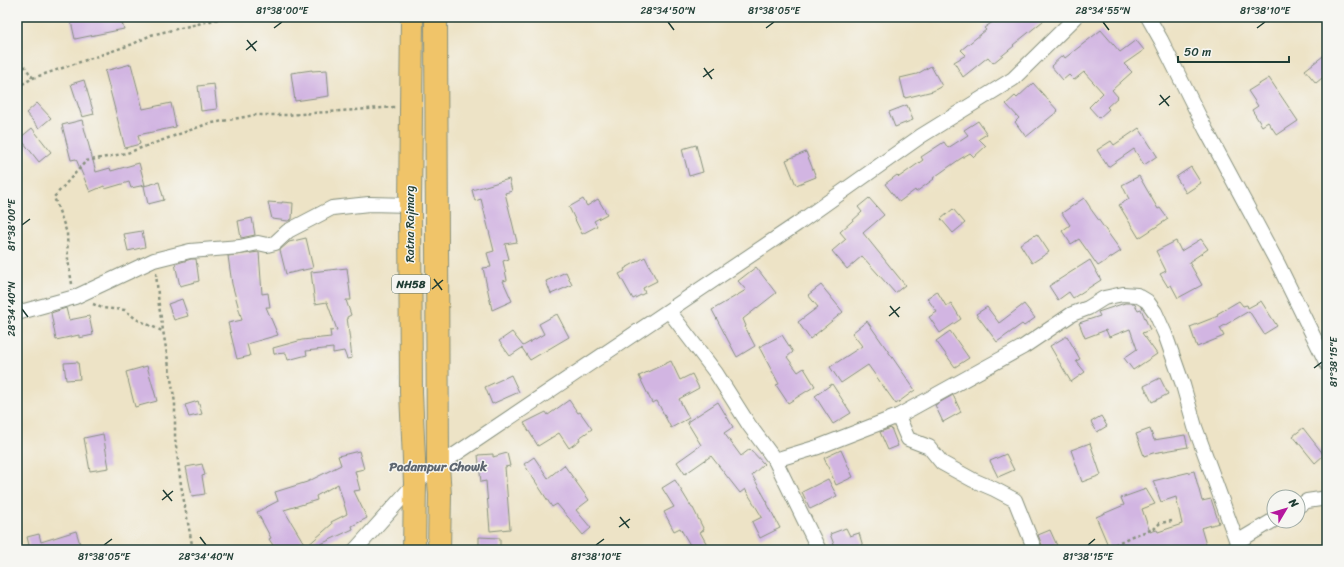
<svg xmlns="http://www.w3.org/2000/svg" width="1344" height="567" viewBox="0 0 1344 567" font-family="Sriracha,sans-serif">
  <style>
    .building { fill: #d2b5e2 }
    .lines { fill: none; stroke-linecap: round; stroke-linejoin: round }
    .minor-casing { stroke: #86907d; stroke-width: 16 }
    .primary-casing { stroke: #86907d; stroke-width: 24 }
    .path { stroke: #86907d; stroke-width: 2.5; stroke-dasharray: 3 3; stroke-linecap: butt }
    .minor { stroke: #fff; stroke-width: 14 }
    .primary { stroke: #f0c469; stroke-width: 22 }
    .ticks { fill: none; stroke: #1f3d34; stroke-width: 1.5 }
    .labels { text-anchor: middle; stroke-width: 3; stroke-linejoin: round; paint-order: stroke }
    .shield { fill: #f6f6f2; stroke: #60746d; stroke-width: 1 }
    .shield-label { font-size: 11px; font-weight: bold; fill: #1f3d34 }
    .street-label { font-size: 12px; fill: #1f3d34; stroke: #f6f6f2 }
    .neighbourhood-label { font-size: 13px; font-weight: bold; fill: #5e6771; stroke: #f6f6f2 }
    .neatline { fill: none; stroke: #1f3d34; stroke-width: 1.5 }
    .ticks-label { font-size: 10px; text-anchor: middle; fill: #1f3d34 }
  </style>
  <rect width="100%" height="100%" fill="#f6f6f2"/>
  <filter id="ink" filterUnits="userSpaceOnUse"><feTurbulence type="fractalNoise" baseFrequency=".025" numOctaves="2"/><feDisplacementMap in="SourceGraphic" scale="8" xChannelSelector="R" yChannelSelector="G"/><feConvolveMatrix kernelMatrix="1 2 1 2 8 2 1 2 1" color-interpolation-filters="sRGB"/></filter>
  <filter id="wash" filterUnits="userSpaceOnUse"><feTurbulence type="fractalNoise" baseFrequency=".012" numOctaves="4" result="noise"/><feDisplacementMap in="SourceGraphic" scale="16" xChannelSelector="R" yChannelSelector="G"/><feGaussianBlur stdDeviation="0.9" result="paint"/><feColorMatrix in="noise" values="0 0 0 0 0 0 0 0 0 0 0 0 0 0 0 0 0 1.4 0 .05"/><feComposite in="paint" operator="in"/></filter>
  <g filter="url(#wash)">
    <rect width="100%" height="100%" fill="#ede3c6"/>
    <g id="blocks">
      <g class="building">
        <path d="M70,17H120L124,29L75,39Z"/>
        <path d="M1005,17H1048L1013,45L1014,46L993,63L988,57L963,77L954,62L966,55L961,50L986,30L984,28L994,21L996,23Z"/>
        <path d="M1101,30L1120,52L1136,40L1144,50L1124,64L1132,72L1112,90L1118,97L1107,107L1109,109L1099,118L1089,107L1103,93L1084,72L1074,80L1069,75L1063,80L1051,66L1063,55L1065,58Z"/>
        <path d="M1327,53V74L1316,83L1305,70Z"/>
        <path d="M131,64L143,109L171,103L176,127L138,135L140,144L125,148L105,71Z"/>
        <path d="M931,66L942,86L933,91L905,98L900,78L917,74Z"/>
        <path d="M312,70V71L327,70L329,96L295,101L291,73Z"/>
        <path d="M1269,78L1298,121L1277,135L1268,122L1262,126L1252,110L1258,106L1248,91Z"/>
        <path d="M84,80L94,114L82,117L71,84Z"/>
        <path d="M1033,83L1058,111L1026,137L1015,122L1019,118L1006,104L1015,96L1017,98Z"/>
        <path d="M214,84L217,109L201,111L198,86Z"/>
        <path d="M37,103L51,118L39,128L26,113Z"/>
        <path d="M907,105L913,120L895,127L889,112Z"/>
        <path d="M82,120L96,172L110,168L111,171L139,163L145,185L131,188L129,182L105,189L104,186L90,192L76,159L71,160L62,125Z"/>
        <path d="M978,121L987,134L979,139L986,146L974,157L970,153L960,159L933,178L934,179L916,192L915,190L899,202L885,184L897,175L899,177L923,160L921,157L944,142L948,148L968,135L964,130Z"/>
        <path d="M32,128L51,152L39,162L20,138Z"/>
        <path d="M1139,128L1157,156L1144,165L1134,149L1108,167L1097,150L1111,141L1114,145Z"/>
        <path d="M696,145L703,172L689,176L682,149Z"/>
        <path d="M806,152L816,177L796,185L786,160Z"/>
        <path d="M1191,167L1201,183L1186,193L1176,177Z"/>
        <path d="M1139,176L1158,209L1160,208L1168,219L1139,238L1119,205L1129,199L1122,185Z"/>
        <path d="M509,179L512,191L505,193L517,242L505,244L509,259L503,261L507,280L503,281L512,301L492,310L483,268L491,267L487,253L494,251L481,199L475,201L472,190Z"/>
        <path d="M159,182L164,200L148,204L144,186Z"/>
        <path d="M869,198L884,215L863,233L905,285L895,293L862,256L847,269L832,251L846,239L840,232L862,212L858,207Z"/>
        <path d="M1084,198L1090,207V208L1121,251L1098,266L1079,239L1071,244L1062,231L1070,225L1062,213Z"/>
        <path d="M583,199L587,206L598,199L607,214L594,221L597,226L582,234L569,207Z"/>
        <path d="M268,202L282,203V202L293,203L292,219L288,221L272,219Z"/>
        <path d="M953,209L965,223L953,233L941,219Z"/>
        <path d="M252,218L255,235L241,238L238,221Z"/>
        <path d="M142,231L145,247L128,251L124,234Z"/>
        <path d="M1037,234L1049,252L1032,263L1020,244Z"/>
        <path d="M306,238L313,268L286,274L280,250L289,242Z"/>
        <path d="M1201,239L1208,249L1189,262L1202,285L1178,298L1171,285L1168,287L1160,274L1166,271L1156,251L1176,241L1181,251Z"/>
        <path d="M259,252L262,294L268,293L270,307H266L278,335L247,344L250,356L237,359L228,323L242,320L232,284L228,256Z"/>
        <path d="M645,257L657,281L643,288L645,293L633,299L619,274L625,271L624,269Z"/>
        <path d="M191,259H196L199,281L180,286L175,264Z"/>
        <path d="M1090,260L1101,280L1073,298L1069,292L1058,300L1049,286Z"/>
        <path d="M756,267L776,293L743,319L746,326L745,327L755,346L737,357L712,310L746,290L738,281Z"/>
        <path d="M347,268L351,300H346L351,315L347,317L352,358L347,359L344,351L333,353V348L306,351L307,355L288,360L286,353L274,354L273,348L302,340L331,337L330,331L337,330L327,302L315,304L311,272Z"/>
        <path d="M566,272L572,285L551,294L546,281Z"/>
        <path d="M821,285L843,312L810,339L798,322L818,307L808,295Z"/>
        <path d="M937,291L946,306L951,303L961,319L940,333L929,317L937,312L927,298Z"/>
        <path d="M182,299L188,316L174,320L168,304Z"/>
        <path d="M1239,301L1243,306L1247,305L1248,308L1261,301L1277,326L1264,334L1249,311L1220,328L1224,336L1197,347L1190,327L1218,316L1217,314Z"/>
        <path d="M1125,303H1134L1138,310L1141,309L1150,330L1142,333L1157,354L1133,370L1124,358L1137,349L1130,329L1109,337L1106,330L1085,338L1079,323L1100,316L1098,312Z"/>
        <path d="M1024,304L1035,318L1024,326L1022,324L997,342L976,314L987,307L999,323Z"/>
        <path d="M66,308L69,320L89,316L93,335L79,338V335L56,340L51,313Z"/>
        <path d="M557,314L569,337L530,360L522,348L510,356L499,341L512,332L523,346L544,334L539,324Z"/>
        <path d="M867,321L915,390L896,404L868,365L841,383L830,367L862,346L852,333Z"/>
        <path d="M950,331L969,358L955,367L936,341Z"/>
        <path d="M782,335L793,352L787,357L798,372L804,368L815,386L788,403L776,385L779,384L759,347Z"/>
        <path d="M1067,336L1080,359L1076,361L1085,372L1071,382L1050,346Z"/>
        <path d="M671,361L680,380L692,374L699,388L679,399L689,418L671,428L657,401L652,403L639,376Z"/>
        <path d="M78,362L80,379L66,380L64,363Z"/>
        <path d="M147,366L157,401L135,407L126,372Z"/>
        <path d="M511,375L519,392L492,404L485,387Z"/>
        <path d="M1160,378L1168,394L1152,402L1144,386Z"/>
        <path d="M832,384L851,413L833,424L815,396Z"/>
        <path d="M953,395L961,412L943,422L935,405Z"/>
        <path d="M569,400L578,413L580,412L592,429L579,438L580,440L569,448L559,433L538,446L524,423L546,412L548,415Z"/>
        <path d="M198,401L202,414L189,417L185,405Z"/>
        <path d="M718,402L733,427L724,433L741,456L750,449L764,464L752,475L768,503H767L780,528L760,538L752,522L762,517L745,489L740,493L711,456L685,474L677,462L701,445L687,422Z"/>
        <path d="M1101,416L1107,426L1097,432L1091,422Z"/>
        <path d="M891,428L898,446L888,450L880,432Z"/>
        <path d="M1303,428L1324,455L1315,463L1293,436Z"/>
        <path d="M1150,429L1154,440L1185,435L1188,447L1153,453L1144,456L1136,434Z"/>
        <path d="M103,434L109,468L90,471L84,438Z"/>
        <path d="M1090,443L1101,475L1082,482L1071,450Z"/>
        <path d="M841,450L853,477L836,485L824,458Z"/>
        <path d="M359,451L364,469L355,471L360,490L354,491L367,518L352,526L353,529L308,550L306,547L332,524L331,522L347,514L338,484L316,496L317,500L284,510L308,550H276L269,539L271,538L257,512L278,501L275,492L307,482L341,465L338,456Z"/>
        <path d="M507,453L510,466L505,467L510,529L490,531L486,481L481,482L478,455L493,454V457Z"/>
        <path d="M1006,454L1014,470L998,477L990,461Z"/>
        <path d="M534,457L548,478L564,465L589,500L576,510L591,528L583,535L557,504L552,507L524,464Z"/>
        <path d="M202,464L205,475L202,476L205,494L192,496L186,467Z"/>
        <path d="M1194,471L1202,501L1211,499L1219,523L1201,528L1206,545L1190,550H1110L1096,517L1124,505L1121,498L1146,489L1155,504L1142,509L1150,532L1157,530L1158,532L1182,524L1176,497L1161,502L1153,481Z"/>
        <path d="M828,479L837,496L810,509L802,492Z"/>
        <path d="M675,480L692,508H693L704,530L700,532L710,550H693L680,528L674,531L664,512L674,507L662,488Z"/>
        <path d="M846,528L850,536L859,533L864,550H836L830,534Z"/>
        <path d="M1050,530L1059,550H1044L1038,535Z"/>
        <path d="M76,531L81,547L70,550H24L23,547L29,545L27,537L39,534L41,542Z"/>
        <path d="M479,537L500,538V550H479Z"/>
      </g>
    </g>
  </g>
  <g filter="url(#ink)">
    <use href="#blocks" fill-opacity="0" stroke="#86907d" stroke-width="1"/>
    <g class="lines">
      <g class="minor-casing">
        <g id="minor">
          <path d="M1148,17L1161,40L1206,130L1278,264L1327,364"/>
          <path d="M669,311L716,373L749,425L775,460L819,550"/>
          <path d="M17,313L75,297L154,260L190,251L240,247L258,243L267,245L275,243L288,231L332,208L369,204L410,205"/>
          <path d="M898,416L908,439L929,447L942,463L973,480L994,489L1015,500L1035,550"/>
          <path d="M775,460L818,447L898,416L1023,347L1072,314L1088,308L1104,298L1123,294L1137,295L1147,301L1155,312L1165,334L1183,385L1195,427L1237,542L1274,520"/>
          <path d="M1298,506L1307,501L1327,498"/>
          <path d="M355,550L415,483L438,466L797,224L921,136L1013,79L1076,17"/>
        </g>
      </g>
      <g class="primary-casing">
        <g id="primary">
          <path d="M412,17L410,205L411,392L415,483L414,550"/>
          <path d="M436,17L438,466L440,495L439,550"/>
        </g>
      </g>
      <g class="path">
        <path d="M17,56L33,78"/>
        <path d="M17,87L33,78L133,44L151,35L227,17"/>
        <path d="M156,273L159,306L175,403V438L181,485L193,550"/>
        <path d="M72,284L68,260L67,233L54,197L86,161L127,153L207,124L255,115H287L395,107"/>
        <path d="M93,304L102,308L125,310L136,319L164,332"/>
        <path d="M1104,550L1132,536L1154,529L1160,523L1172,521"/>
      </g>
      <use href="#minor" class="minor"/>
      <use href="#primary" class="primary"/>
    </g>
  </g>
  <path class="ticks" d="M668,22L674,30M1103,22L1109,30M274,28L282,22M766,28L774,22M1257,28L1265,22M247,40L256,51M246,50L257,41M704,68L712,79M703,77L714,69M1160,95L1169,106M1159,105L1170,96M22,225L30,219M434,279L442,290M432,289L443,280M890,306L899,317M22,309L28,317M889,316L900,307M1314,368L1322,362M163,490L172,501M162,500L173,491M620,517L629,528M619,527L630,519M200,537L206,545M104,545L112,539M596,545L604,539M1088,545L1095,539"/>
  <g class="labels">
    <rect class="shield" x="392" y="275" width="38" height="18" rx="3"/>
    <g class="shield-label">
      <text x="411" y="288">NH58</text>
    </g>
    <g class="street-label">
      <text transform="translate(410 224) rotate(-90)" y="4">Ratna Rajmarg</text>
    </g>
    <g class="neighbourhood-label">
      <text x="438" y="471">Padampur Chowk</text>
    </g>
  </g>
  <rect width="1344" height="567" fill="none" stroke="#f6f6f2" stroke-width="44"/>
  <g transform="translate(1286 509) rotate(52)"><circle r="19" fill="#f6f6f2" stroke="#a0aca6"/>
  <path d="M0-3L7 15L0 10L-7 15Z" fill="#b5179e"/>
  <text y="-6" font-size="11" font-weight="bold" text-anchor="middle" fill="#1f3d34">N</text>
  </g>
  <path d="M1178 56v6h111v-6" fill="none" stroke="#1f3d34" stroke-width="2"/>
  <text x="1184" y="56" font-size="12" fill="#1f3d34" stroke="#f6f6f2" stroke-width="3" paint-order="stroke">50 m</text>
  <rect x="22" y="22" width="1300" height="523" class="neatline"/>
  <g class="ticks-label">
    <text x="282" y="14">81°38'00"E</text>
    <text x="668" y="14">28°34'50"N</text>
    <text x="774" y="14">81°38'05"E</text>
    <text x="1103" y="14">28°34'55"N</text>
    <text x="1265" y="14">81°38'10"E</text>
    <text transform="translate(11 225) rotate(-90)" y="4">81°38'00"E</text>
    <text transform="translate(11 309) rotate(-90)" y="4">28°34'40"N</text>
    <text transform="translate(1333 362) rotate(-90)" y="4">81°38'15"E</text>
    <text x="104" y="560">81°38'05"E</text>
    <text x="206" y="560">28°34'40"N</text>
    <text x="596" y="560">81°38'10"E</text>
    <text x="1088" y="560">81°38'15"E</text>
  </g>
</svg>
